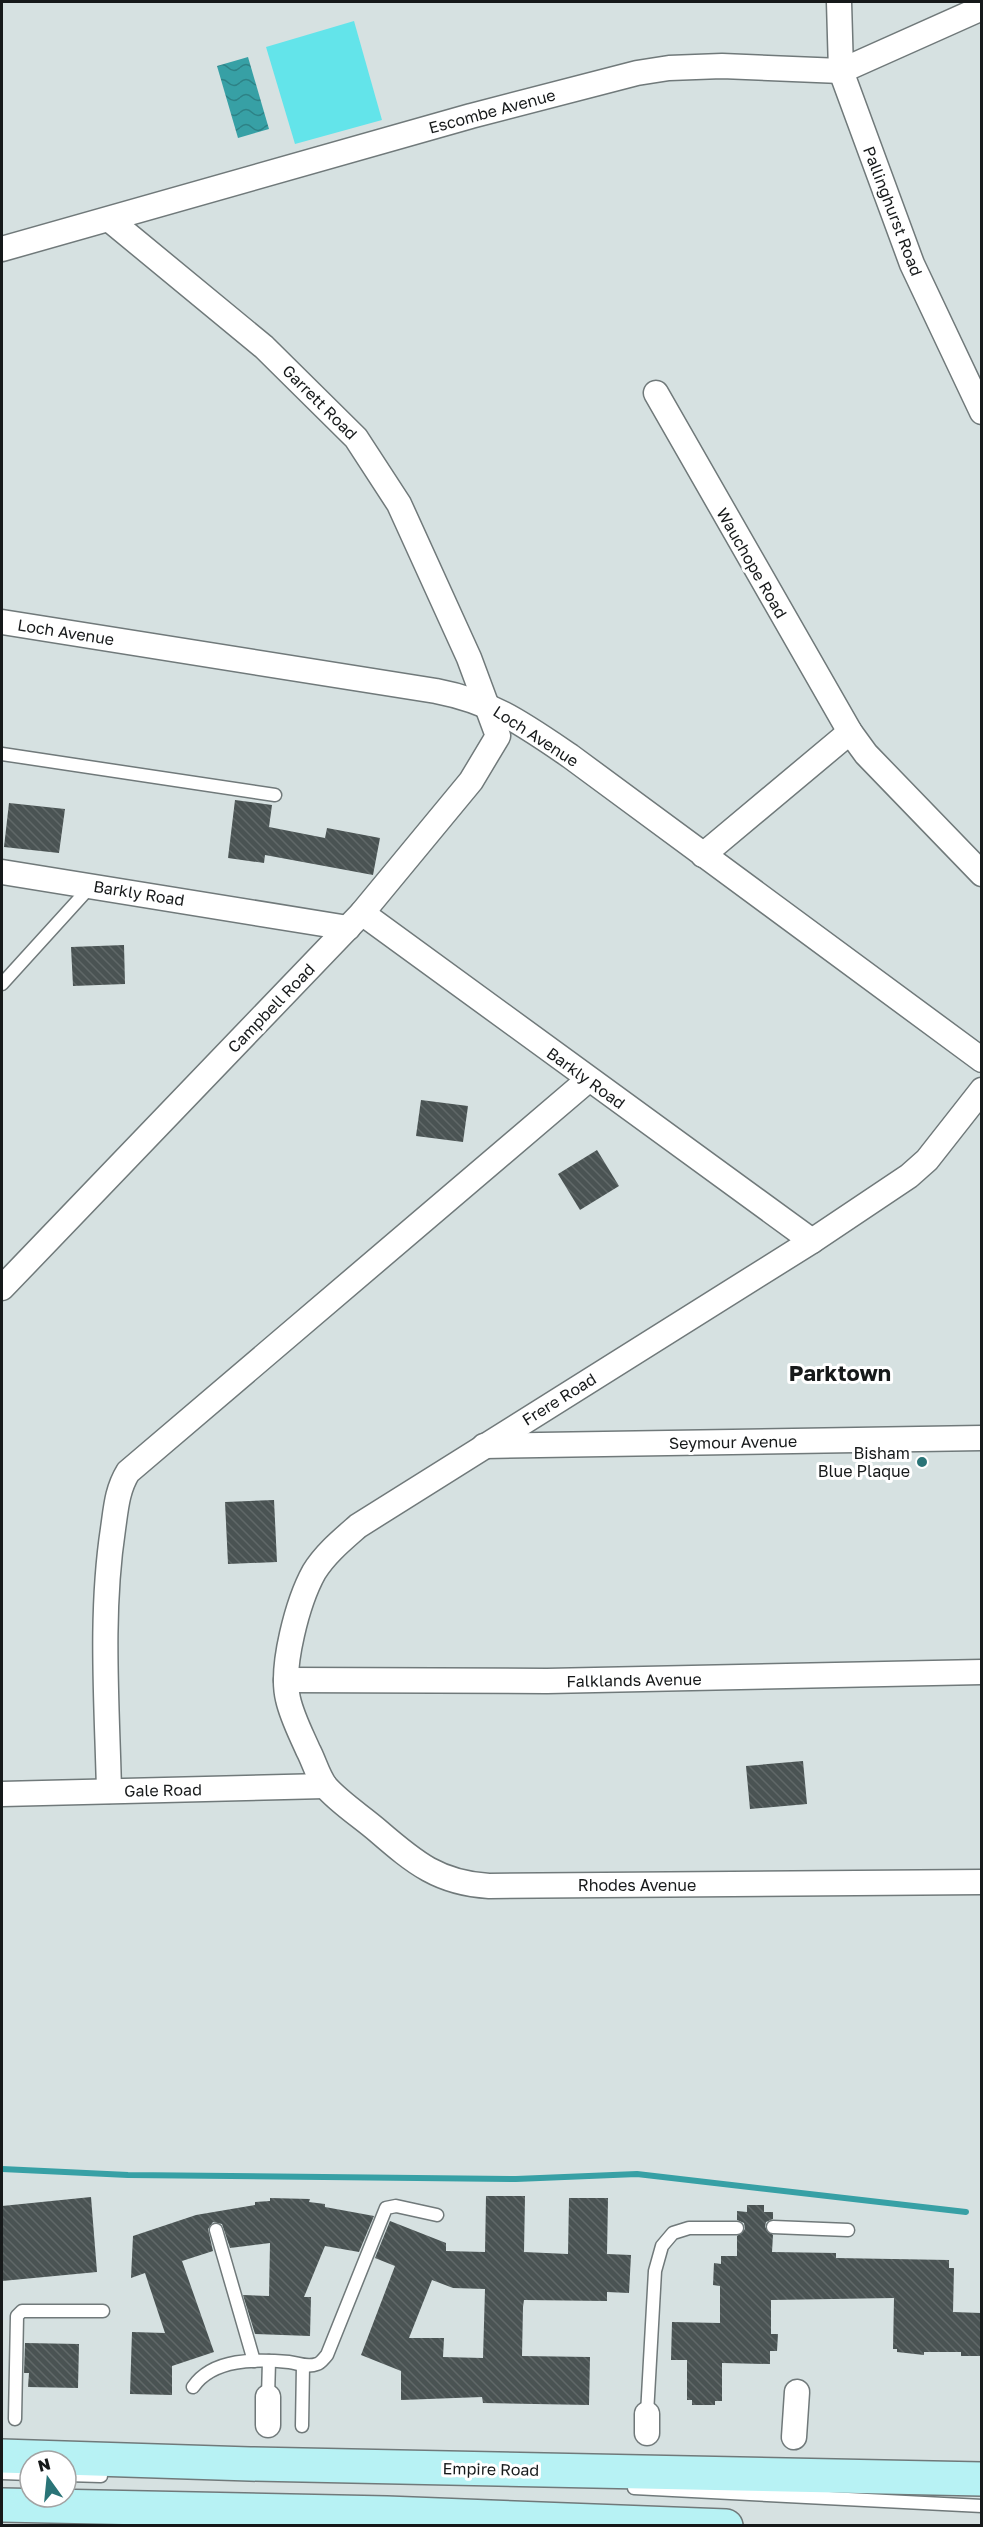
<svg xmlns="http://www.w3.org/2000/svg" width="983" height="2527" viewBox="0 0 983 2527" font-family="'Golos Text',sans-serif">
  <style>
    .green { fill: #63e4ea }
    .water { fill: url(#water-waves) }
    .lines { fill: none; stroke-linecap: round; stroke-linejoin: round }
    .stream { stroke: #37a0a5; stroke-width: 6 }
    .building { fill: url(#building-back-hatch); fill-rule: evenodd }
    .service-casing { stroke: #70797a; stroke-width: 15 }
    .minor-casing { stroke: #70797a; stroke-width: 27 }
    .secondary-casing { stroke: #70797a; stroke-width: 36 }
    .service { stroke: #fff; stroke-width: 12 }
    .minor { stroke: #fff; stroke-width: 24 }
    .secondary { stroke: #b7f2f4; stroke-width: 33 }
    .poi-dot { fill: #2a7477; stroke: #fff; stroke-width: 2 }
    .labels { text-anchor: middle; stroke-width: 6; stroke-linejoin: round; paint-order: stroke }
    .street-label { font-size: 16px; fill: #16191a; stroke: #fff }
    .poi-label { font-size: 16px; fill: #16191a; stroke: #fff; text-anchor: end }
    .district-label { font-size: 22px; font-weight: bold; fill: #16191a; stroke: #fff }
  </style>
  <defs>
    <pattern id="water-waves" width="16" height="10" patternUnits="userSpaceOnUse" patternTransform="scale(1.5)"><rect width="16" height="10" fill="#37a0a5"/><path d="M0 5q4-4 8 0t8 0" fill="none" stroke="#2d8286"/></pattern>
    <pattern id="building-back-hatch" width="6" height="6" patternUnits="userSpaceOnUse" patternTransform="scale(1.5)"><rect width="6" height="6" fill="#4a5353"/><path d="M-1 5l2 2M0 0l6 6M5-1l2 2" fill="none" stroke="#606868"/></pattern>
  </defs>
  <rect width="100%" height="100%" fill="#d6e1e1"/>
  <path class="green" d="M354,21L382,120L295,144L266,47Z"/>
  <path class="water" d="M248,57L269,129L238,138L217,66Z"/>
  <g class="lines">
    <path class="stream" d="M2,2169L128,2175L516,2179L637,2174L966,2212"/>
  </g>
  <g class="building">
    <path d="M235,800L272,805L269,827L325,838L327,828L380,838L373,875L265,855L264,863L228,858Z"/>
    <path d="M9,803L65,809L59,853L4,847Z"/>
    <path d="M124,945L125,984L73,986L71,947Z"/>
    <path d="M421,1100L468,1106L463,1142L416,1136Z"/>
    <path d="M597,1150L619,1186L580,1210L558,1174Z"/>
    <path d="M274,1500L277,1562L228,1564L225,1502Z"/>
    <path d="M803,1761L807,1804L750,1809L746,1766Z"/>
    <path d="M486,2196H525L524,2252L568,2254L569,2198H608L607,2254L631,2255L629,2293L607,2292V2301L524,2300L523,2307L522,2356L590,2357L589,2405L483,2403L482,2397L401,2400V2371L361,2355L395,2266L375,2258L390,2221L446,2243V2251L485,2252ZM432,2280L453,2288L485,2289L483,2358L443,2357L444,2338H409Z"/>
    <path d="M91,2197L97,2272L2,2281V2206Z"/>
    <path d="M270,2198L310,2199L309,2202L325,2204V2207L374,2216L359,2252L325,2246L304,2297H311L310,2336L255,2334L243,2295L269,2296L270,2243L230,2248L222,2224L213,2222L208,2229L213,2251L182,2261L214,2352L172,2366V2395L130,2394L132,2332L165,2333L145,2273L131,2278L133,2236L196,2215L255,2205V2202L270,2201Z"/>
    <path d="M747,2205H764V2212H773V2219L766,2222L765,2227L773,2235L772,2252L836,2253V2258L949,2260V2268H954L953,2312L981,2313V2356H961V2352H924V2355L897,2352V2349H893L894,2298L771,2300V2334H778L777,2351H770V2364L722,2363V2401H715V2405H692V2400H687V2360H671L672,2322L720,2323V2286L713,2285L714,2263L721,2264V2256H737V2236L745,2229L744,2223L737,2220V2211L747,2212Z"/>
    <path d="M25,2343L79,2344L78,2388L28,2387L29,2373H24Z"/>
  </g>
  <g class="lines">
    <g class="service-casing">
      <g id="service">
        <path d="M2,754L275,795"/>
        <path d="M2,984L91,886"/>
        <path d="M773,2227L848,2230"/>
        <path d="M216,2230L254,2361"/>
        <path d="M193,2387C213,2358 256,2359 289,2362C298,2363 307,2368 317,2364C321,2363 324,2358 327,2355L386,2208L396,2206L437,2215"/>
        <path d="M268,2397L269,2361"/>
        <path d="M647,2414L655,2271L662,2246L673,2233L689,2228H737"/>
        <path d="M15,2419L17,2316L22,2311H103"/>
        <path d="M302,2426L303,2365"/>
        <path d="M2,2473L30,2474"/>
        <path d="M66,2475L101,2476"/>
        <path d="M634,2488L982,2506"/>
      </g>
    </g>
    <g class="minor-casing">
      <g id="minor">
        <path d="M839,2L841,71L912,264L982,412"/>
        <path d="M2,249L471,116L637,73L669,68L722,66L841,71L982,8"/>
        <path d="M656,393L850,732L866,754L982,874"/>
        <path d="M2,622L436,691C493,702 523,724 570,756L982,1060"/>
        <path d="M703,855L850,732"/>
        <path d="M2,872L348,928"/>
        <path d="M362,913L812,1241"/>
        <path d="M982,1090L927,1160L909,1176L812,1241L358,1526C342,1540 325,1554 314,1572C298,1601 280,1667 288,1699C292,1717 301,1734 308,1750C314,1761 318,1777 326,1787C340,1803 362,1817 378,1831C415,1863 439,1883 489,1886L982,1882"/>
        <path d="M2,1288L362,913L471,781L498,736L469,658L399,504L356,438L264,347L110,220"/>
        <path d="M484,1446L982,1438"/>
        <path d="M286,1680L547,1681L982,1672"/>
        <path d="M109,1791C107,1704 100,1615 113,1529C116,1508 117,1490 128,1472L588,1080"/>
        <path d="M2,1794L325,1786"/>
        <path d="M268,2425V2397"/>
        <path d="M647,2433V2414"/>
        <path d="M794,2437L797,2392"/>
      </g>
    </g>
    <g class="secondary-casing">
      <g id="secondary">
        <path d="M2,2456L250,2464L982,2479"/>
        <path d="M2,2505L387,2513L726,2526"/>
      </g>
    </g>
    <use href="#service" class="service"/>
    <use href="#minor" class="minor"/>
    <use href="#secondary" class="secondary"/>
  </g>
  <circle class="poi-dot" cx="922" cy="1462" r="6"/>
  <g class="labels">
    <g class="street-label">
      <text transform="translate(492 111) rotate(-15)" y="6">Escombe Avenue</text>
      <text transform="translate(893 211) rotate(69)" y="6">Pallinghurst Road</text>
      <text transform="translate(320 402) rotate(45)" y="6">Garrett Road</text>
      <text transform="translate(752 563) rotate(60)" y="6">Wauchope Road</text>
      <text transform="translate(66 632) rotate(9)" y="6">Loch Avenue</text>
      <text transform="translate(536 736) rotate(33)" y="6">Loch Avenue</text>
      <text transform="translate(139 893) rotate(9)" y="6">Barkly Road</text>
      <text transform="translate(271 1008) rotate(-46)" y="6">Campbell Road</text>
      <text transform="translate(586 1078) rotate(36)" y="6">Barkly Road</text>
      <text transform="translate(559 1399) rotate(-32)" y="6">Frere Road</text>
      <text transform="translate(733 1442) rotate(-1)" y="6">Seymour Avenue</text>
      <text transform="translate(634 1680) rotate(-1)" y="6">Falklands Avenue</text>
      <text transform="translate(163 1790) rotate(-1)" y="6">Gale Road</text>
      <text x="637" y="1891">Rhodes Avenue</text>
      <text transform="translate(491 2469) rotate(1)" y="6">Empire Road</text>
    </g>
    <g class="poi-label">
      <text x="910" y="1459">Bisham<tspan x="910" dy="18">Blue Plaque</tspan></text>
    </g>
    <g class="district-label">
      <text x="840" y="1381">Parktown</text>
    </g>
  </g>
  <rect width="983" height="2527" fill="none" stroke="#16191a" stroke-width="6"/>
  <g transform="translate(48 2479) rotate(345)"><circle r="28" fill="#ffffff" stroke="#a2a3a3" stroke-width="1.5"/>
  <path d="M0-4.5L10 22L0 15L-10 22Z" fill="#2a7477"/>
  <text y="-9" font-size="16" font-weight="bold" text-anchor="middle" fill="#16191a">N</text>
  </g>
</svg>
